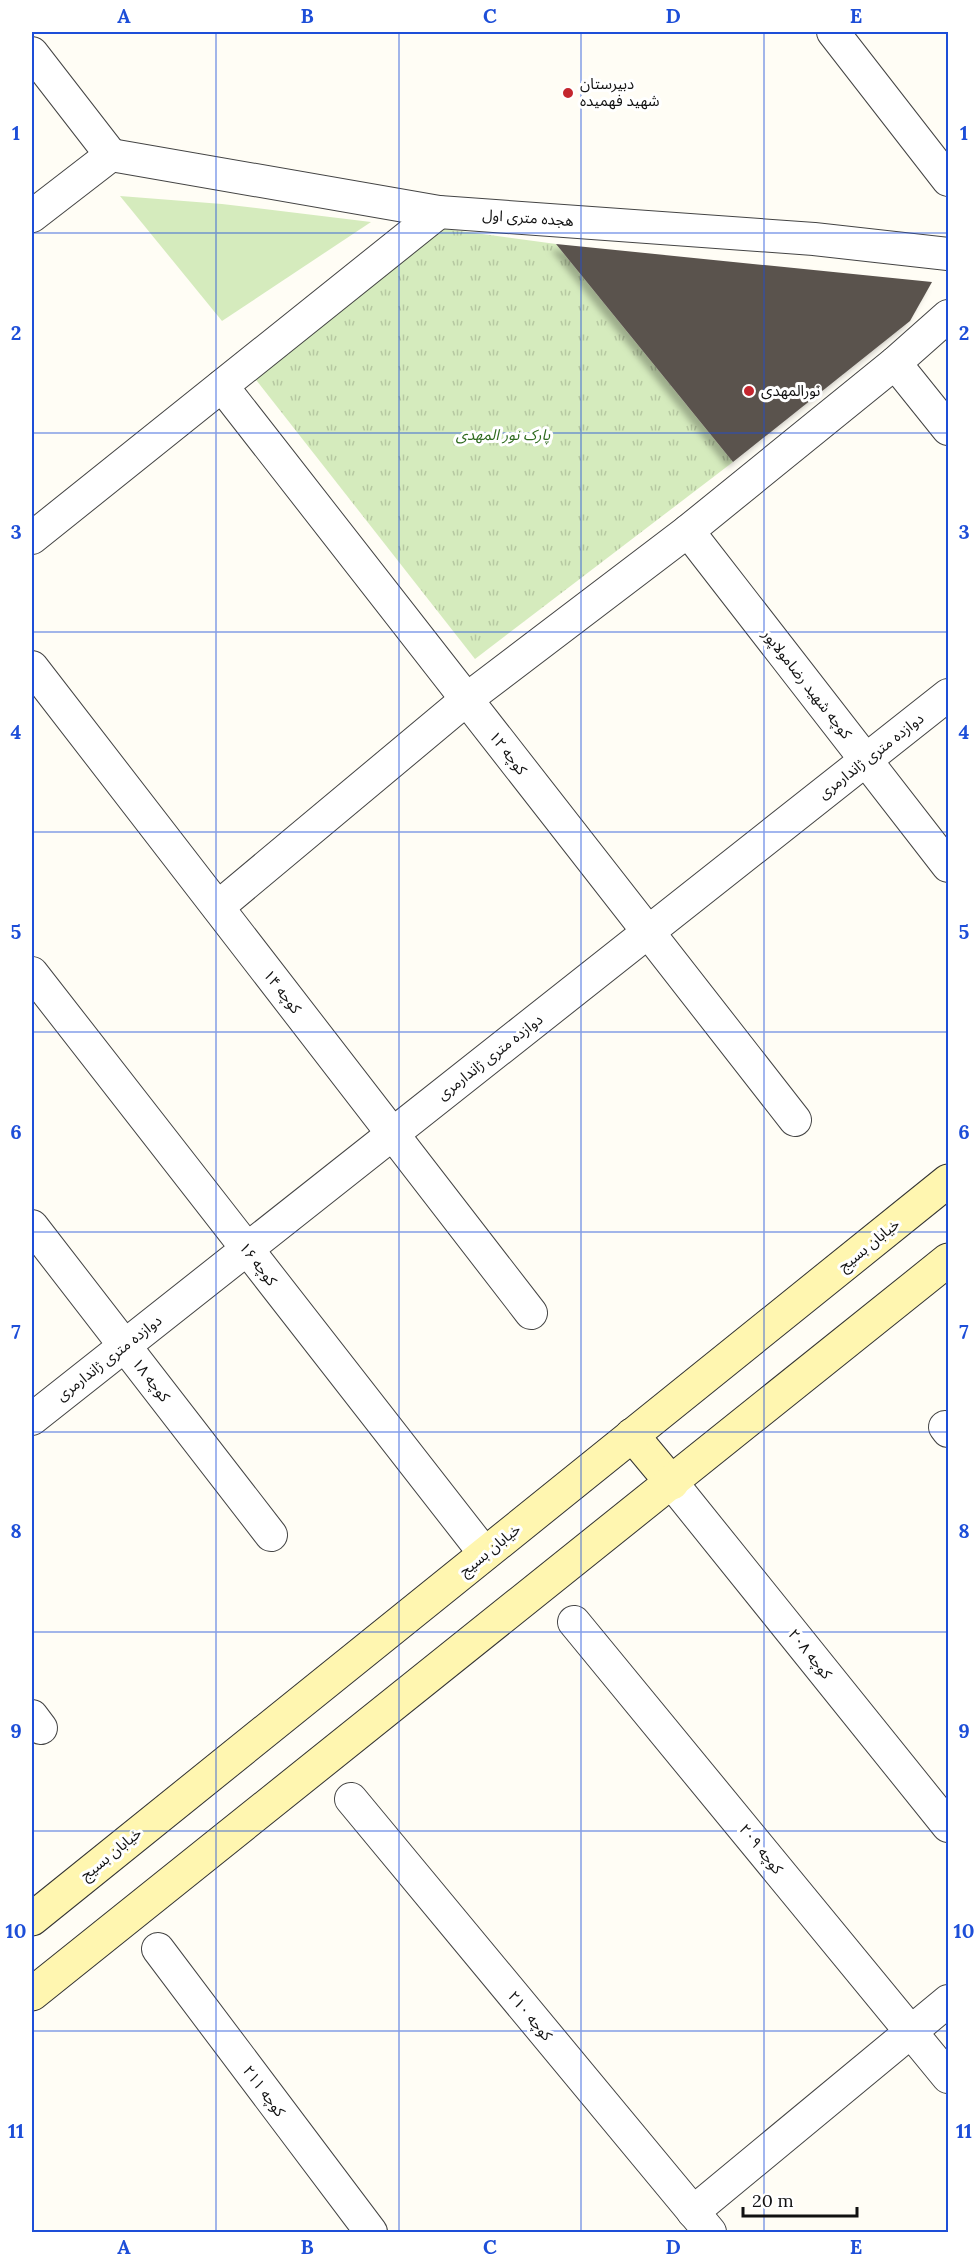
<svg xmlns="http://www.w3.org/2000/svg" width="980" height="2264" viewBox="0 0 980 2264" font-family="Lora,'Noto Sans Arabic',serif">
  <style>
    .grass { fill: #d5ebbd }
    .park { fill: url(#park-tufts) }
    .building { fill: #5a524d; filter: url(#shadow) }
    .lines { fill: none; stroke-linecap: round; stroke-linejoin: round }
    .minor-casing { stroke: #444; stroke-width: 34 }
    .secondary-casing { stroke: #333; stroke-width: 35 }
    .minor { stroke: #fff; stroke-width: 32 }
    .secondary { stroke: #fff6b0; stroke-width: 33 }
    .grid { fill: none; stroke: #1d4ed8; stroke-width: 1.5; stroke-opacity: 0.55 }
    .poi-dot { fill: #c4262e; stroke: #fff; stroke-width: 2 }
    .labels { text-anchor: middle; stroke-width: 6; stroke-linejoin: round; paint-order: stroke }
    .poi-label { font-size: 15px; fill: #111; stroke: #fff; text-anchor: start }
    .street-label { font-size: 15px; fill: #111; stroke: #fff }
    .park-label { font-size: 15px; font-style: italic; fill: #2f6b1f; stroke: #fff }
    .neatline { fill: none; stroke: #1d4ed8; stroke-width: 2 }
    .grid-label { font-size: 20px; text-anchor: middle; font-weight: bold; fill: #1d4ed8 }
  </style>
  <defs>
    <pattern id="park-tufts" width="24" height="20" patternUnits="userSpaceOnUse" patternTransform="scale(1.5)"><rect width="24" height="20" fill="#d5ebbd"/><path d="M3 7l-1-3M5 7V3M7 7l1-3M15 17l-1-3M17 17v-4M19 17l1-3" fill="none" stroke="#b6c8a1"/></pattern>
    <filter id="shadow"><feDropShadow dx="-5.5" dy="5.5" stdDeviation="3" flood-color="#0004"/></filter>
  </defs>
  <rect width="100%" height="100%" fill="#fffdf5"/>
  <path class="grass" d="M120,196L222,204L371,222L222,321Z"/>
  <path class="park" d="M438,228L556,244L733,462L475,659L253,376Z"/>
  <path class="building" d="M556,244L932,282L910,321L733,462Z"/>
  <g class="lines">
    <g class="minor-casing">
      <g id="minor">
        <path d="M833,32L948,180"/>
        <path d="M32,53L111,155"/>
        <path d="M111,155L439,212L814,239L948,254"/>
        <path d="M32,216L111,155"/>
        <path d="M895,363L948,429"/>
        <path d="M222,386L795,1120"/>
        <path d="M688,531L948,866"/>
        <path d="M32,538L439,212"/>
        <path d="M32,667L531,1313"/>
        <path d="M218,907L467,699L688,531L895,363L948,316"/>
        <path d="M32,973L485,1554"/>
        <path d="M32,1226L271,1535"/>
        <path d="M32,1419L948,695"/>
        <path d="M945,1427L948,1431"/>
        <path d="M672,1483L948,1826"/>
        <path d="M574,1622L948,2077"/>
        <path d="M32,1716L41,1728"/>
        <path d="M351,1799L710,2232"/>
        <path d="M158,1949L371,2232"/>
        <path d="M693,2212L948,2001"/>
      </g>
    </g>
    <g class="secondary-casing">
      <g id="secondary">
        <path d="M632,1435L672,1483"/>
        <path d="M32,1919L948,1181"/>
        <path d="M32,1994L948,1260"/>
      </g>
    </g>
    <use href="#minor" class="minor"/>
    <use href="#secondary" class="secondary"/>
  </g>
  <path class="grid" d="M216,32V2232M399,32V2232M581,32V2232M764,32V2232M32,233H948M32,433H948M32,632H948M32,832H948M32,1032H948M32,1232H948M32,1432H948M32,1632H948M32,1831H948M32,2031H948"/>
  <g class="poi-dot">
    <circle cx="568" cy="93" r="6"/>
    <circle cx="749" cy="391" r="6"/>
  </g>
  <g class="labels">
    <g class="poi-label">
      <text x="580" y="89">دبیرستان<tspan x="580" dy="17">شهید فهمیده</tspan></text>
      <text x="761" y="396">نورالمهدی</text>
    </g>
    <g class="street-label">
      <text transform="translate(528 218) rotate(4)" y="5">هجده متری اول</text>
      <text transform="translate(807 684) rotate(52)" y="5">کوچه شهید رضامولاپور</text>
      <text transform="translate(508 753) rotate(52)" y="5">۱۲ کوچه</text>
      <text transform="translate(871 756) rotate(-38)" y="5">دوازده متری ژاندارمری</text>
      <text transform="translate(281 990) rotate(52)" y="5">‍‍ ۱۴ کوچه</text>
      <text transform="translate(490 1057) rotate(-38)" y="5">دوازده متری ژاندارمری</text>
      <text transform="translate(869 1245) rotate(-39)" y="5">خیابان بسیج</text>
      <text transform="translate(258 1264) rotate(52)" y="5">۱۶ کوچه</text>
      <text transform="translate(109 1358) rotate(-38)" y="5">دوازده متری ژاندارمری</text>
      <text transform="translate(151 1380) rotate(52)" y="5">۱۸ کوچه</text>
      <text transform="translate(490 1550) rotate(-39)" y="5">خیابان بسیج</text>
      <text transform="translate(810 1654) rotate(51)" y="5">۲۰۸ کوچه</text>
      <text transform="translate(761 1849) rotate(51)" y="5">۲۰۹ کوچه</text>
      <text transform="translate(111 1854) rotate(-39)" y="5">خیابان بسیج</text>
      <text transform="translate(530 2016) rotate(50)" y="5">۲۱۰ کوچه</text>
      <text transform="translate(264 2091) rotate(53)" y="5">کوچه ۲۱۱</text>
    </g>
    <g class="park-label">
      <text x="503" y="440">پارک نور المهدی</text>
    </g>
  </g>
  <rect width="980" height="2264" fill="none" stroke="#ffffff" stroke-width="66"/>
  <path d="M743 2207v9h114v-9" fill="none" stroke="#111111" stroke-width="3"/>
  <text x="752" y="2207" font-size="18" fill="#111111" stroke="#ffffff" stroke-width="4.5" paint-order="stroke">20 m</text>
  <rect x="33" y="33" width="914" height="2198" class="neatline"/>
  <g class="grid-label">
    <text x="124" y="23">A</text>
    <text x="307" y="23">B</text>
    <text x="490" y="23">C</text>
    <text x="673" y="23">D</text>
    <text x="856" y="23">E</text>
    <text x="16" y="140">1</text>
    <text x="964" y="140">1</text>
    <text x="16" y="340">2</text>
    <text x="964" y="340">2</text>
    <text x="16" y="539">3</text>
    <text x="964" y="539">3</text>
    <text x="16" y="739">4</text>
    <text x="964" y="739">4</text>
    <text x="16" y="939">5</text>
    <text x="964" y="939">5</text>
    <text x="16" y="1139">6</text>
    <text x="964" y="1139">6</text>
    <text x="16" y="1339">7</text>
    <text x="964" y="1339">7</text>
    <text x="16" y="1538">8</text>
    <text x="964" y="1538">8</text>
    <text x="16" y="1738">9</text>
    <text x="964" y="1738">9</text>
    <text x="16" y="1938">10</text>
    <text x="964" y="1938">10</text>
    <text x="16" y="2138">11</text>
    <text x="964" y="2138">11</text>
    <text x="124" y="2254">A</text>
    <text x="307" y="2254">B</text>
    <text x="490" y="2254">C</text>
    <text x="673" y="2254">D</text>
    <text x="856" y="2254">E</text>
  </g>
</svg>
